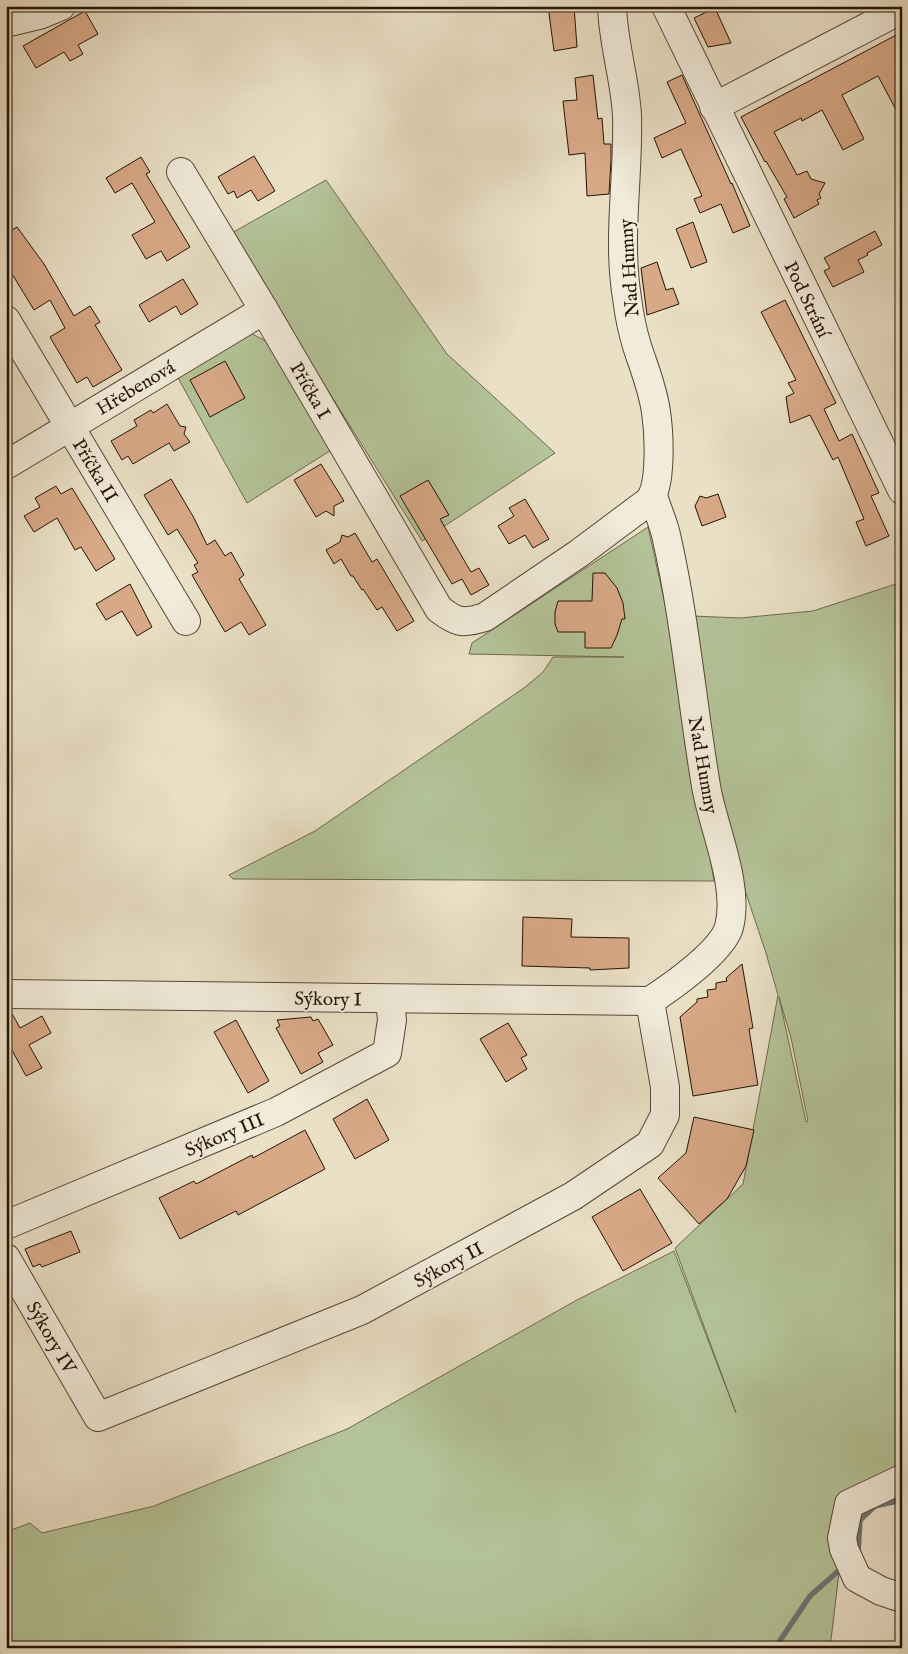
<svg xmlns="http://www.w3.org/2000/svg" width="908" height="1654" viewBox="0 0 908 1654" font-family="'IM FELL English',serif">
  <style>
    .green { fill: #b4c398; stroke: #6d6a4e; fill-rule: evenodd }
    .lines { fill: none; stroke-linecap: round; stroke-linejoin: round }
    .stream { stroke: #6d7775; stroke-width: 5.5 }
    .building { fill: #d8a987; stroke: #261205 }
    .minor-casing { stroke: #574635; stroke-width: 30 }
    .minor { stroke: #f1ebda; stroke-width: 28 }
    .labels { text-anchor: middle; stroke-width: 4; stroke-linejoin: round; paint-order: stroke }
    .street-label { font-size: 19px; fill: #261205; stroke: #f1ebda }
  </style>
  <rect width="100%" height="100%" fill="#eae0c6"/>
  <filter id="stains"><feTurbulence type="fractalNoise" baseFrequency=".004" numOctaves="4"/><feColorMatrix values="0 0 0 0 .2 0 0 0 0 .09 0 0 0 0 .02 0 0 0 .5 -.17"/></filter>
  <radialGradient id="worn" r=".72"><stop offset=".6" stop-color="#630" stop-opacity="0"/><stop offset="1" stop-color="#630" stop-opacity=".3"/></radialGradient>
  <g class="green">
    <path d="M326,180L447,354L555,453L422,541L230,234Z"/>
    <path d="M252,334L270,343L333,449L247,503L177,376Z"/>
    <path d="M648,527L677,658L714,881L233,879L229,875L315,831L524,688L543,672L553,657H624L469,654L472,643Z"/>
    <path d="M902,582V1481L844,1531L830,1648H6V1532L30,1523L42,1533L154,1506L347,1429L577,1300L674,1251L736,1413L675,1248L743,1184L778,995L766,953L727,837L693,616L740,618L813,611ZM779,997L791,1038L808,1121L806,1122Z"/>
  </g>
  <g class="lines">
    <g class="stream">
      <path d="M857,1554L858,1553L860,1520L875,1506L902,1500"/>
      <path d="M775,1648L810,1596L844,1566"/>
    </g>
  </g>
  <g class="building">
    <path d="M548,6H574L577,47L554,51Z"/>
    <path d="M715,8L731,43L708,47L694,18Z"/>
    <path d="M85,11L98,34L78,45L83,54L70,61L64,52L36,68L23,46Z"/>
    <path d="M902,32V121L878,76L842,95L864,139L843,150L822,110L802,121L801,118L774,132L797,175L807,171L811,179L825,183L819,194L821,198L817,200L819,204L794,218L784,199L787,197L766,161L765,162L741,117Z"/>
    <path d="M593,75L598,119L602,118L604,144H611V160L609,194L587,196L585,153L569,155L563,101L577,100L575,78Z"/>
    <path d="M682,75L731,184L732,183L750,226L733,233L721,204L700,213L694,199L702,196L681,149L662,158L654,138L686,123L667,82Z"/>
    <path d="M254,156L275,191L258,201L251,190L237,198L234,191L228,194L218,177Z"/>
    <path d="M141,157L150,172L146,174L190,247L167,261L161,251L146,259L132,235L155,222L132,183L115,193L106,178Z"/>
    <path d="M693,222L707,262L691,268L676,229Z"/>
    <path d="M17,227L44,264L74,316L90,306L100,322L95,325L122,370L93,387L87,377L77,383L50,337L65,328L50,300L34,310L6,264V234Z"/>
    <path d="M875,231L882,245L867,253L868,255L858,260L864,272L833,287L824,271L830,268L824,258Z"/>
    <path d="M657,262L666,290L673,288L679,304L647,315L641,268Z"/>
    <path d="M183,279L198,304L181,315L176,306L149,322L139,305Z"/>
    <path d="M785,300L836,403L824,409L839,441L852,434L879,493L871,496L889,536L866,546L856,522L864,519L838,457L833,460L810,415L790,423L786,397L794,393L788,383L796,380L761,312Z"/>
    <path d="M225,361L245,398L210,417L190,380Z"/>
    <path d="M167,404L180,426L186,427L184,434L190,442L174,451L169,443L133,464L128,456L122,460L111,441L137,426L134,420L151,410L153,413Z"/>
    <path d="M321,464L344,501L334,506V516L326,511L316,517L294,480Z"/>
    <path d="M171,479L194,518L207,545L215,540L225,556L231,552L244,575L239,579L266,625L249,635L241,622L225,632L192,575L198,572L194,565L198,563L177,529L168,535L144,495Z"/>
    <path d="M428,480L449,515L440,519L471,572L479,568L489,585L471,595L462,579L452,584L400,496Z"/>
    <path d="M56,486L61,494L72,488L115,559L96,571L81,547L75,550L57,518L34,532L24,516L40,507L35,498Z"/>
    <path d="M718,494L726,517L702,526L695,506L700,496L706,498Z"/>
    <path d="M525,499L549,539L533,548L525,535L509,544L498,526L514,516L509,508Z"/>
    <path d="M355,533L372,562L377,559L414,621L397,631L382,607L377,610L363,589L362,590L353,576H351L341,559L334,564L326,550L340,542L342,535L348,537Z"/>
    <path d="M593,573H605L617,588L623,603L625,619H622L617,635L611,648H585V632H558L555,624V612L558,601H592Z"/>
    <path d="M130,584L152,627L137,636L122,611L106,620L96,604Z"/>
    <path d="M523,917L572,919L571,937L629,938V968L590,970V968L522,966Z"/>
    <path d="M742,964L753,1028L749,1029L758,1085L693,1096L680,1017L697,1002V999L708,997L707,990L716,989V983L727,981L726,978Z"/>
    <path d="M6,1010H10L20,1028L42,1016L51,1033L29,1045L42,1068L26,1076L6,1039Z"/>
    <path d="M311,1017L313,1021L318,1019L333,1045L318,1053L323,1062L301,1074L276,1028L280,1026L277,1020Z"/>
    <path d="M236,1020L269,1081L248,1093L214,1032Z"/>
    <path d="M508,1023L527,1055L521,1058L527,1069L506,1082L480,1039Z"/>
    <path d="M367,1099L389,1140L355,1159L333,1119Z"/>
    <path d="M694,1117L754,1130L746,1166L727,1199L699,1224L658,1178L686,1153Z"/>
    <path d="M305,1130L325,1169L238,1215L236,1211L180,1239L159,1198L194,1181L196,1184L252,1155L253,1158Z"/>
    <path d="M640,1189L672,1243L623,1271L592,1217Z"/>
    <path d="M71,1231L80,1252L42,1267L40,1264L33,1267L25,1249Z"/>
  </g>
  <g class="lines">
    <g class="minor-casing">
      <g id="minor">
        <path d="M666,6L902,490"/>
        <path d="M6,23L39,15L61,6"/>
        <path d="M714,107L902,9"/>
        <path d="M181,172L264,310L439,609C457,623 463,624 485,617L578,554L649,501C662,485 659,432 656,412C653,389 644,368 637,346C632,330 629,314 627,298C617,237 629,176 627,115C625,79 613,43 612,6"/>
        <path d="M6,320L186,621"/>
        <path d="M6,465L264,310"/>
        <path d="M6,994L650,1001"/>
        <path d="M650,1001C671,987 722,952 729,927C740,885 713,828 706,786C692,703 685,618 666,535C663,522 657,509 653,496"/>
        <path d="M6,1225L276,1112L387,1053L392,1020L390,999"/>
        <path d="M6,1258L98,1417L362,1310L573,1196L650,1144L665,1115V1087L650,1001"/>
        <path d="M902,1479L849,1504L842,1538L844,1549L857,1578L881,1591L902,1598"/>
      </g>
    </g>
    <use href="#minor" class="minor"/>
  </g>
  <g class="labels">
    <g class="street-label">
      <text transform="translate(628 268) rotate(-94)" y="7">Nad Humny</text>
      <text transform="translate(808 299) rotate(64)" y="7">Pod Strání</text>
      <text transform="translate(135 387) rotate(-31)" y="7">Hřebenová</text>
      <text transform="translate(311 390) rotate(60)" y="7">Příčka I</text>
      <text transform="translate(96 470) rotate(59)" y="7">Příčka II</text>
      <text transform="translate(704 765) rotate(80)" y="7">Nad Humny</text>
      <text transform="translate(328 998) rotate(1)" y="7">Sýkory I</text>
      <text transform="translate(224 1134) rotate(-23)" y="7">Sýkory III</text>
      <text transform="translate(448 1264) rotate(-28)" y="7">Sýkory II</text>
      <text transform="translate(52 1337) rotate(60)" y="7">Sýkory IV</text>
    </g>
  </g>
  <rect width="908" height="1654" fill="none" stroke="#eae0c6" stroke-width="25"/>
  <rect x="8" y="8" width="893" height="1639" fill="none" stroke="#261205" stroke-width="2.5"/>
  <rect x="12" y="12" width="883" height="1629" fill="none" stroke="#261205"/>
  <rect width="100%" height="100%" filter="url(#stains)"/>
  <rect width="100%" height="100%" fill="url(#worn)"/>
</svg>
